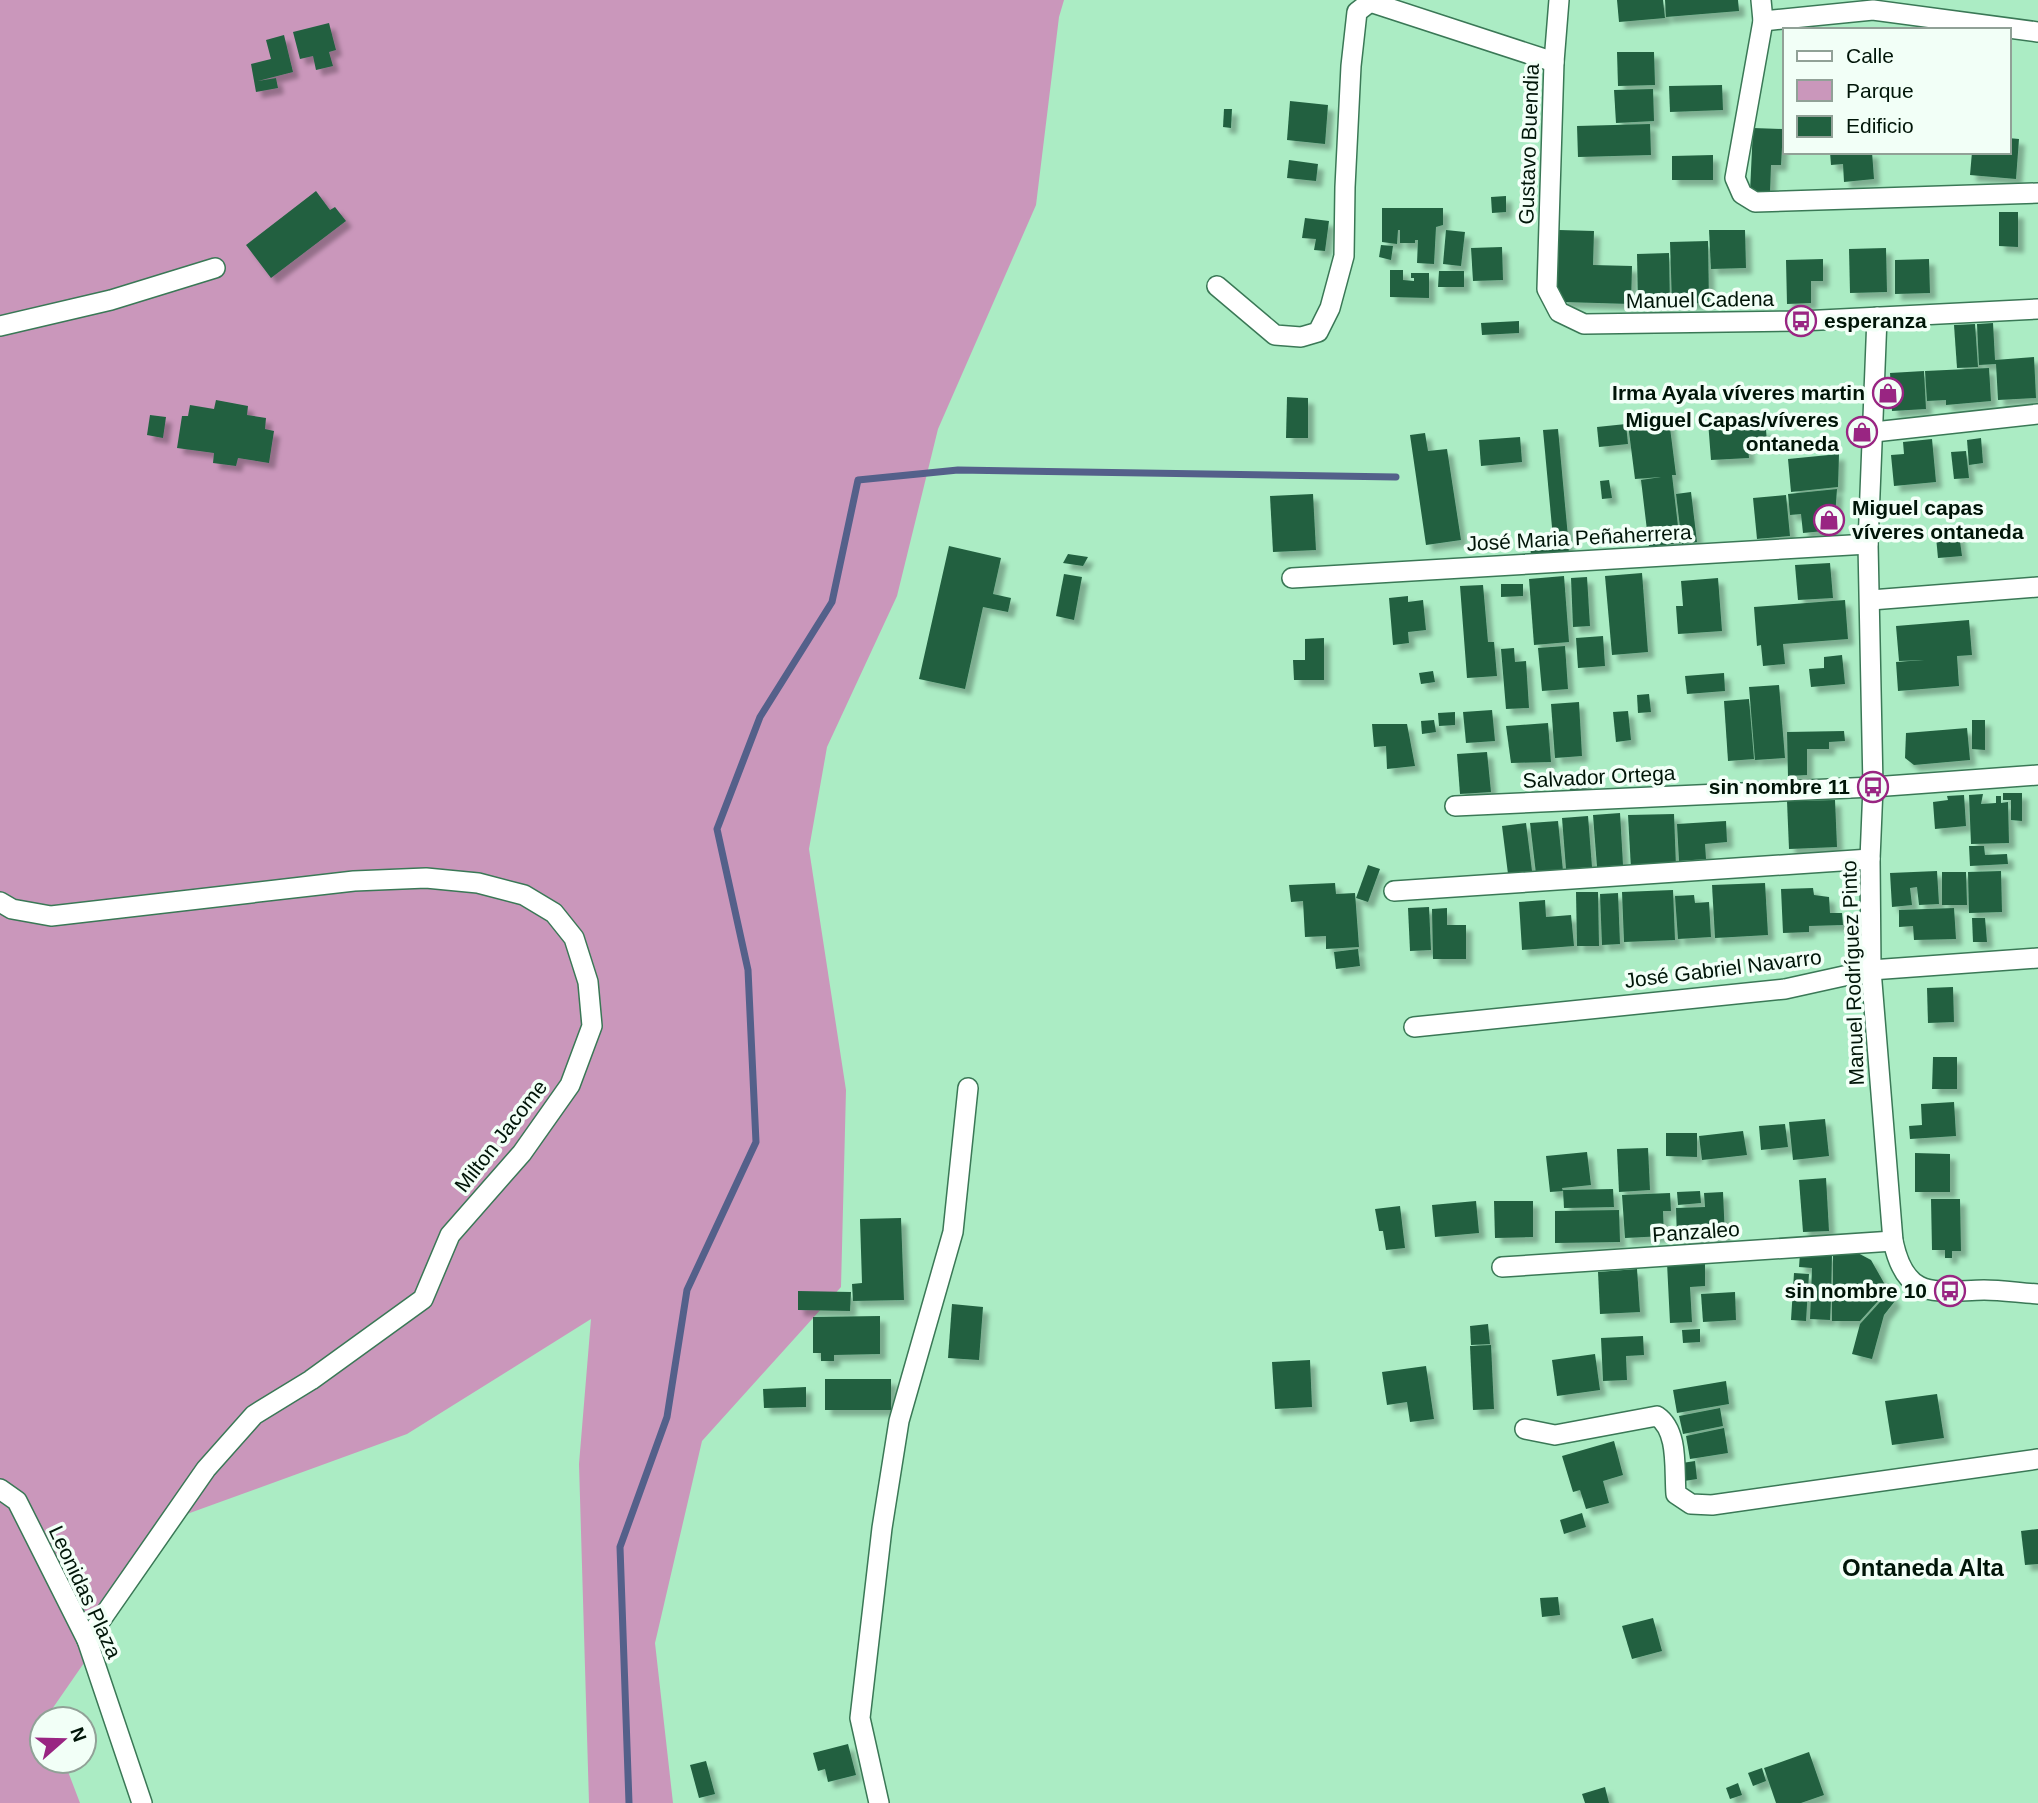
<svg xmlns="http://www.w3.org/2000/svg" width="2038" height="1803" viewBox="0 0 2038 1803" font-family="Arial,sans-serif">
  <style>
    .green { fill: #ca97bb }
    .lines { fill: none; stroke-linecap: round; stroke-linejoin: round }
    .stream { stroke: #54608a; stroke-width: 7 }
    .building { fill: #216140; filter: url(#shadow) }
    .street-casing { stroke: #3a7856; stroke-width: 22 }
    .street { stroke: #fff; stroke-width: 19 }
    .labels { text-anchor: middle; stroke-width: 7; stroke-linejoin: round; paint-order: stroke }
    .street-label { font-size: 21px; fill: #001508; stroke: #f2fff7 }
    .poi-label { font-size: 21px; font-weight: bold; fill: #001508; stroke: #f2fff7; text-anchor: end }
    .quarter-label { font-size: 24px; font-weight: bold; fill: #001508; stroke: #f2fff7 }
  </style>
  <defs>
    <filter id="shadow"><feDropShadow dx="6" dy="6" stdDeviation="2" flood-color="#0004"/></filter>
  </defs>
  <rect width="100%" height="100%" fill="#abecc4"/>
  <path class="green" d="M0,0H1064L1059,17L1036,205L938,429L897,596L827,747L809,849L846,1090L841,1287L702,1441L655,1643L673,1803H589L579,1464L591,1319L407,1434L187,1514L48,1715L49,1719H42V1761H64L80,1803H0Z"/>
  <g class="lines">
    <path class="stream" d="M629,1803L620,1547L667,1417L687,1290L756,1142L748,970L717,829L760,717L832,602L858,480L958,470L1396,477"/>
  </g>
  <g class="building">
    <path d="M1617,0H1663L1665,18L1619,22Z"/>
    <path d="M1665,0H1738L1739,11L1666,17Z"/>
    <path d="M329,23L336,50L329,52L333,66L316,70L313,56L300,59L293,32Z"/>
    <path d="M284,35L293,72L258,81L276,78L278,88L256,92L251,64L271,59L266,40Z"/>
    <path d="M1617,52H1654L1655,85L1618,86Z"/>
    <path d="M1722,85L1723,110L1670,112L1669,86Z"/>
    <path d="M1653,89L1654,121L1616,123L1614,90Z"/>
    <path d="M1290,101L1328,105L1325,144L1287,140Z"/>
    <path d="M1224,109H1232L1231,128L1223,127Z"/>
    <path d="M1650,124L1651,155L1578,157L1577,126Z"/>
    <path d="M1753,128L1783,129L1781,165H1771L1770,193L1750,192Z"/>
    <path d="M2008,138L2019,139L2016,179L1970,175L1972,152H2008Z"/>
    <path d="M1830,152H1872L1874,179L1844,182L1843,164L1831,165Z"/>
    <path d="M1713,155V180H1672V156Z"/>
    <path d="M1289,160L1318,164L1316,181L1287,178Z"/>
    <path d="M316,191L330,210L335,207L346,221L271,278L246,245Z"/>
    <path d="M1506,196V212L1492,213L1491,197Z"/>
    <path d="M1382,208H1443V225L1436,227L1434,264L1417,263L1418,240H1415V243H1400V230H1398L1397,244L1382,242Z"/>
    <path d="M1999,212H2018V247L1999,246Z"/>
    <path d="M1305,218L1329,221L1325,251L1314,250L1316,239L1302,238Z"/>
    <path d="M1446,230L1465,232L1461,266L1443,264Z"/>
    <path d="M1559,230L1594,231L1593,265L1632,266L1631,304L1564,302L1552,287Z"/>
    <path d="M1709,230H1745L1746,268L1711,269Z"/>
    <path d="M1708,241L1709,303L1672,304L1670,242Z"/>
    <path d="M1381,245L1393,246L1391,260L1379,257Z"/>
    <path d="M1502,247L1503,280L1473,281L1471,248Z"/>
    <path d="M1886,248L1887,292L1850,293L1849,249Z"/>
    <path d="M1669,253L1670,305H1638L1637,254Z"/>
    <path d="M1823,259V281H1811V303L1787,304L1786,260Z"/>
    <path d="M1929,259L1930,293L1895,294V260Z"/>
    <path d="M1390,270H1403V280L1414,281V278H1411V273H1429V298L1390,297Z"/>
    <path d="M1439,271H1464V287H1438Z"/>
    <path d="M1519,321V333L1482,335L1481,323Z"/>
    <path d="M1993,323L1995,360L2034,357L2036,398L1998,400L1996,364L1979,365L1977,324Z"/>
    <path d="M1975,324L1978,367L1957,368L1954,325Z"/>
    <path d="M1989,368L1991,401L1946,405V400L1927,401L1925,371Z"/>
    <path d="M1924,371L1926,409L1892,411L1890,373Z"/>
    <path d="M1287,397L1308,398V438H1286Z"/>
    <path d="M216,400L248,406L247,415L266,418L265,429L274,431L269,463L238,458L236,466L213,463L214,453L177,448L182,416H188L190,405L214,409Z"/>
    <path d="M150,415L166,417L163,438L147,435Z"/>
    <path d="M1746,419L1747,430L1766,429L1767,443L1748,445L1749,458L1711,460L1708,421Z"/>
    <path d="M1669,420L1676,475H1672L1680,543L1649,547L1641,480L1661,477L1635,479L1628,424Z"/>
    <path d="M1626,424L1628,444L1599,447L1597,427Z"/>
    <path d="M1558,429L1568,537L1553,538L1543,430Z"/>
    <path d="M1425,433L1428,451L1447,449L1461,540L1426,545L1410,435Z"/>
    <path d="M1520,437L1522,462L1481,466L1479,440Z"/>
    <path d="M1981,438L1983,463L1969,465L1967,440Z"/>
    <path d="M1932,439L1936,482L1894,486L1891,455L1904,454L1903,442Z"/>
    <path d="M1966,451L1969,478L1954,479L1951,452Z"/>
    <path d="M1839,454L1838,487L1791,492L1788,459Z"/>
    <path d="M1609,480L1612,498L1602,499L1600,481Z"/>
    <path d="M1837,489L1834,530L1803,533L1801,514L1790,515L1788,494Z"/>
    <path d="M1691,492L1697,542L1682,544L1676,494Z"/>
    <path d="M1313,494L1316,550L1273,552L1270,496Z"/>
    <path d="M1786,495L1790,536L1757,539L1753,498Z"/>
    <path d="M1959,534L1962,556L1938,558L1936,537Z"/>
    <path d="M1567,538L1569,552L1531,556L1530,542Z"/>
    <path d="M949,546L1001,558L993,594L1011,598L1008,612L983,607L965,689L919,679Z"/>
    <path d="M1068,554L1088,557L1083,566L1063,563Z"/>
    <path d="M1830,563L1833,598L1798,600L1795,565Z"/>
    <path d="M1642,573L1648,652L1612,655L1605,576Z"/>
    <path d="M1064,574L1082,577L1074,620L1056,616Z"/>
    <path d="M1564,576L1569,642L1534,645L1529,579Z"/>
    <path d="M1587,577L1590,626L1573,627L1571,578Z"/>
    <path d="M1718,578L1722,631L1678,634L1676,606H1683L1681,581Z"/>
    <path d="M1501,584H1523V596L1501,597Z"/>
    <path d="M1483,585L1488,642H1494L1497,676L1467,678L1460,586Z"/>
    <path d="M1408,596V602L1423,600L1426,630L1408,632L1409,643L1393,645L1389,598Z"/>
    <path d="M1845,600L1848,639L1783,644L1785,664L1763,666L1761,645L1757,646L1754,607Z"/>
    <path d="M1969,620L1972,655L1957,656L1959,686L1898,691L1896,662L1924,660L1899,661L1896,626Z"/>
    <path d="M1603,636L1605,666L1578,668L1576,638Z"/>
    <path d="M1324,638V680H1294L1293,660H1305V639Z"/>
    <path d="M1565,646L1568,689L1542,691L1538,648Z"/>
    <path d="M1514,648L1515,662L1526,661L1529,708L1506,709L1501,649Z"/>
    <path d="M1842,655L1845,684L1811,687L1809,669L1824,668V657Z"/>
    <path d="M1433,671L1435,682L1421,684L1419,673Z"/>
    <path d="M1724,673L1725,691L1687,694L1685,676Z"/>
    <path d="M1779,685L1785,758L1755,760L1749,687Z"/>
    <path d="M1649,694L1651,712L1638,713L1637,695Z"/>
    <path d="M1749,699L1754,759L1728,761L1724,701Z"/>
    <path d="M1579,702L1582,756L1555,758L1551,704Z"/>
    <path d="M1492,710L1495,741L1466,743L1463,712Z"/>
    <path d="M1628,711L1631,740L1616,742L1613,712Z"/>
    <path d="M1455,712V725L1439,726L1438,713Z"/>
    <path d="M1434,720L1436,732L1422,734L1421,721Z"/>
    <path d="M1972,720H1985V750L1972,749Z"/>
    <path d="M1548,723L1551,762L1511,763L1506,726Z"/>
    <path d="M1372,724H1407L1415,766L1387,769L1386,746L1374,747Z"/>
    <path d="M1967,728L1970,760L1914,765L1905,758L1906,733Z"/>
    <path d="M1844,731L1845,741L1829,742V749H1807V775L1788,776L1787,732Z"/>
    <path d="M1487,752L1491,792L1460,794L1457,754Z"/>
    <path d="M1585,776L1587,791H1570L1569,777Z"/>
    <path d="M2003,793H2022V821L2011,820V800H2003Z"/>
    <path d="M1983,794L1981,804L1996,803V796H2001V803L2008,802L2009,843L1971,844L1969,795Z"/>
    <path d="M1964,795L1966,826L1935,829L1933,802L1948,800L1947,796Z"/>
    <path d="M1835,800L1837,847L1789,849L1787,801Z"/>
    <path d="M1620,813L1623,865L1597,867L1593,815Z"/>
    <path d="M1674,814L1676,867L1631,869L1628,815Z"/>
    <path d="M1588,816L1592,867L1566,869L1562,818Z"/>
    <path d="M1558,821L1563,871L1536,874L1530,823Z"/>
    <path d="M1726,821L1727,842L1705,844L1706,859L1679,861L1677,824Z"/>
    <path d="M1526,823L1532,871L1508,874L1502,826Z"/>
    <path d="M1969,846H1984L1985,855L2007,854L2008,864L1970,866Z"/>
    <path d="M1368,865L1380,869L1368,902L1356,898Z"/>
    <path d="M1937,871L1939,904L1919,905L1917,887L1910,888L1912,905L1892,907L1890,873Z"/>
    <path d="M2001,871L2002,912L1969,913L1968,872Z"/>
    <path d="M1942,872H1966L1967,905H1942Z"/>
    <path d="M1335,883L1336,894L1355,893L1359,947L1326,949V936L1305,937L1303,901L1291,902L1289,885Z"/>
    <path d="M1765,883L1768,935L1715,938L1712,885Z"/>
    <path d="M1813,888L1814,895L1829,897L1830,913H1842L1843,925L1809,926V932L1783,933L1781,889Z"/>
    <path d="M1673,890L1675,940L1624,942L1622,892Z"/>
    <path d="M1576,892H1598L1599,946H1577Z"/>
    <path d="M1618,893L1620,944L1602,945L1600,894Z"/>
    <path d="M1694,895L1695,903L1709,902L1711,937L1678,939L1675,896Z"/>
    <path d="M1545,900L1546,917L1571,915L1574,946L1522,950L1519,902Z"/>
    <path d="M1429,907L1431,950L1410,951L1408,908Z"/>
    <path d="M1447,908V925H1466V959H1433L1432,909Z"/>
    <path d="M1954,908L1956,939L1914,940L1913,926L1899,927V910Z"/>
    <path d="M1972,918H1985L1987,942H1973Z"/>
    <path d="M1358,949L1360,966L1336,969L1334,952Z"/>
    <path d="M1953,987L1954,1022L1928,1023L1927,988Z"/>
    <path d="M1933,1057H1957V1089H1932Z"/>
    <path d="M1954,1102L1956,1136L1910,1139L1909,1126L1922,1125L1921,1104Z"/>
    <path d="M1825,1119L1829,1156L1793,1160L1789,1122Z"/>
    <path d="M1785,1124L1788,1147L1761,1150L1759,1126Z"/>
    <path d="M1743,1131L1747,1155L1702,1160L1699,1136Z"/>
    <path d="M1666,1133H1697V1157L1666,1156Z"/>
    <path d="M1648,1148L1650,1190L1619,1192L1617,1149Z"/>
    <path d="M1587,1152L1591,1185L1562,1188L1563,1191L1550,1192L1546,1156Z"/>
    <path d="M1915,1153L1950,1154V1192H1915Z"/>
    <path d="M1826,1178L1829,1231L1803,1232L1799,1180Z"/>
    <path d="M1613,1189L1614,1207L1564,1208L1563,1190Z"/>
    <path d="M1700,1191L1701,1203L1678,1205L1677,1192Z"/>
    <path d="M1723,1192L1725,1237L1677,1239L1676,1208L1705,1207L1704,1193Z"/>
    <path d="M1670,1193L1671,1211H1663L1664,1236L1625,1238L1622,1195Z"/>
    <path d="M1931,1199H1960L1961,1251H1952V1258H1945V1250H1932Z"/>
    <path d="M1476,1201L1479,1233L1435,1237L1432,1205Z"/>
    <path d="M1494,1201H1533V1237L1495,1238Z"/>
    <path d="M1400,1206L1405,1248L1386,1250L1383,1231H1379L1375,1209Z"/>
    <path d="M1619,1210L1620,1242L1555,1243V1211Z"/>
    <path d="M901,1218L904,1300L853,1301L852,1284L862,1283L860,1219Z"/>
    <path d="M1833,1252H1856L1871,1260L1888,1290L1860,1321H1832V1299L1860,1300V1298H1833Z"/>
    <path d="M1800,1253L1832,1254L1831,1298H1825L1831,1299L1830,1320L1810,1319L1812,1268L1799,1267Z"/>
    <path d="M1705,1262V1286L1690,1287L1692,1322L1670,1323L1667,1263Z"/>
    <path d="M1637,1269L1640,1312L1600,1314L1598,1272Z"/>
    <path d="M1794,1273L1809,1274L1806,1321L1791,1320Z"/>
    <path d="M798,1291L851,1292L850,1311L798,1310Z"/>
    <path d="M1735,1292L1736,1320L1703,1322L1701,1294Z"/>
    <path d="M1889,1292L1895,1301L1884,1315L1872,1359L1852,1354L1860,1324Z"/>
    <path d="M952,1304L983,1307L979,1360L948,1358Z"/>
    <path d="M880,1316V1354L834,1355V1361H821V1353H813V1317Z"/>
    <path d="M1488,1324L1490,1344L1471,1345L1470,1326Z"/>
    <path d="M1700,1329V1342L1683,1343L1682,1330Z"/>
    <path d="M1643,1336L1644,1355L1626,1356L1627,1380L1603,1381L1601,1338Z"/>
    <path d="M1491,1345L1494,1409L1473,1410L1470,1346Z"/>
    <path d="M1595,1354L1600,1390L1557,1396L1552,1360Z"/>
    <path d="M1310,1360L1312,1407L1275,1409L1272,1362Z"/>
    <path d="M1426,1366L1434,1419L1410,1422L1407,1402L1387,1405L1382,1372Z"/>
    <rect x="825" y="1379" width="66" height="31"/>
    <path d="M1726,1381L1729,1404L1677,1413L1673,1390Z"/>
    <path d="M806,1387V1407L764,1408L763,1389Z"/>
    <path d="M1937,1394L1944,1438L1892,1445L1885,1401Z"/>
    <path d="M1720,1408L1723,1426L1683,1434L1679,1416Z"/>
    <path d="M1724,1428L1728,1453L1690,1459L1686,1436Z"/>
    <path d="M1614,1441L1623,1475L1603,1481L1609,1503L1586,1509L1580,1490L1573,1492L1562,1456Z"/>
    <path d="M1695,1461L1697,1479L1684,1481L1682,1463Z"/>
    <path d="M1582,1513L1586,1527L1564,1534L1560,1520Z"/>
    <path d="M2038,1529V1564L2025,1565L2021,1531Z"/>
    <path d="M1558,1597L1560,1615L1542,1617L1540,1598Z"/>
    <path d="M1653,1618L1662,1651L1632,1659L1622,1626Z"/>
    <path d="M848,1744L856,1775L828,1782L825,1769L818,1771L813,1753Z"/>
    <path d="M1809,1752L1824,1795L1801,1803H1776L1764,1768Z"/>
    <path d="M706,1761L715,1794L699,1798L690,1765Z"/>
    <path d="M1762,1768L1766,1781L1753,1786L1748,1773Z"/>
    <path d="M1738,1783L1742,1795L1730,1799L1726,1788Z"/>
    <path d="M1605,1787L1609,1803H1585L1582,1794Z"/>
  </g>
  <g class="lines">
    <g class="street-casing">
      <g id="street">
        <path d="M1559,0L1554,62L1547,289L1559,312L1584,324L1801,321L2038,309"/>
        <path d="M1761,0L1763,21L1735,178L1742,194L1755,202L2038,193"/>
        <path d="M1763,21L1873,10L2038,32"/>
        <path d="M1217,286L1275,335L1301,337L1318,332L1330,308L1344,256L1345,187L1351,66L1357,12L1370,2L1554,62"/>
        <path d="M1877,317L1868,544L1873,787L1870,859L1871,970L1893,1241C1906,1301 1934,1291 1984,1290C2002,1290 2020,1293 2038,1294"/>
        <path d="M0,326L111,300L215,268"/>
        <path d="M1874,432L2038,414"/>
        <path d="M1292,578L1868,544"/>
        <path d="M1871,600L2038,587"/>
        <path d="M1455,806L1873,787L2038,775"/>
        <path d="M1394,891L1870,859"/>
        <path d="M0,902L12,909L51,916L354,881L426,878L478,883L524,895L554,913L574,938L588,982L592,1026L570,1085L522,1153L450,1235L423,1299L311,1380L254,1415L206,1469L87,1640"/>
        <path d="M1414,1027L1785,989L1871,970L2038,958"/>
        <path d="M1502,1267L1893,1241"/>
        <path d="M1525,1429L1555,1435L1657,1416C1679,1431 1674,1469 1676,1494L1691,1504L1712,1505L2038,1459"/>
        <path d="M0,1489L17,1501L87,1640L142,1803"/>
        <path d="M879,1803L860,1718L882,1528L899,1421L953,1232L968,1088"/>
      </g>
    </g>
    <use href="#street" class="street"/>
  </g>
  <defs>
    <g id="bus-ring" transform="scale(1.575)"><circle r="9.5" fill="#f2fff7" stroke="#992582" stroke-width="1.5"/><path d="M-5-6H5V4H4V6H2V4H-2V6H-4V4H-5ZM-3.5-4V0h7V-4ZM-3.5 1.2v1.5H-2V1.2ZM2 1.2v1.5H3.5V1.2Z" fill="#992582"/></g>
    <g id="shop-ring" transform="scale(1.575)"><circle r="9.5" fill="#f2fff7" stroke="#992582" stroke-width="1.5"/><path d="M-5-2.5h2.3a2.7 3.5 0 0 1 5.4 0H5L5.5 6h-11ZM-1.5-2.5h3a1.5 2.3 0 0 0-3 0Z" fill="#992582"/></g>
  </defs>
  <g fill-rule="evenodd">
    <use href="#bus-ring" x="1801" y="321"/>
    <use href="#shop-ring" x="1888" y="393"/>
    <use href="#shop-ring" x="1862" y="432"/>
    <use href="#shop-ring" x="1829" y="520"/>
    <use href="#bus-ring" x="1873" y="787"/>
    <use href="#bus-ring" x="1950" y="1291"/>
  </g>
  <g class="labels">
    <g class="street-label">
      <text transform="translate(1529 144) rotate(-88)" y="7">Gustavo Buendia</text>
      <text transform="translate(1700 300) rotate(-1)" y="7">Manuel Cadena</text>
      <text transform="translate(1579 538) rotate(-3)" y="7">José Maria Peñaherrera</text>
      <text transform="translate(1599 777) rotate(-3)" y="7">Salvador Ortega</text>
      <text transform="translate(1723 969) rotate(-7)" y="7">José Gabriel Navarro</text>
      <text transform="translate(1853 973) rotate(-92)" y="7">Manuel Rodríguez Pinto</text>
      <text transform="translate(501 1136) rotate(-52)" y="7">Milton Jacome</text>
      <text transform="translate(1696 1232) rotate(-4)" y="7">Panzaleo</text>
      <text transform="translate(85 1592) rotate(65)" y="7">Leonidas Plaza</text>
    </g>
    <g class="poi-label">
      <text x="1824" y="328" text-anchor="start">esperanza</text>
      <text x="1865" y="400">Irma Ayala víveres martin</text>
      <text x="1839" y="427">Miguel Capas/víveres<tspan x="1839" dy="24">ontaneda</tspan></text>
      <text x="1852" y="515" text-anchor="start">Miguel capas<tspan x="1852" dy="24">víveres ontaneda</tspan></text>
      <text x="1850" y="794">sin nombre 11</text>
      <text x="1927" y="1298">sin nombre 10</text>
    </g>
    <g class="quarter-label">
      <text x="1923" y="1576">Ontaneda Alta</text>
    </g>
  </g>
  <rect x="1783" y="28" width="228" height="126" fill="#f2fff7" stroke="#91a197" stroke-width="2"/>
  <rect x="1797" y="51" width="35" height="10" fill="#ffffff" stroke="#91a197" stroke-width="2"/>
  <text x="1846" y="63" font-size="21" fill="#001508">Calle</text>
  <rect x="1797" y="80" width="35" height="21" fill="#ca97bb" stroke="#91a197" stroke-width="2"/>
  <text x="1846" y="98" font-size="21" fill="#001508">Parque</text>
  <rect x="1797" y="116" width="35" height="21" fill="#216140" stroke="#91a197" stroke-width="2"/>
  <text x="1846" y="133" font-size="21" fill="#001508">Edificio</text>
  <g transform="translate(63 1740) rotate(70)"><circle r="33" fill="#f2fff7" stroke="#91a197" stroke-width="2"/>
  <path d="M0-5L12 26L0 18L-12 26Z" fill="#992582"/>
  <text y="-10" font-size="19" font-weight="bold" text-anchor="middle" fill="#001508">N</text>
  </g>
</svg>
